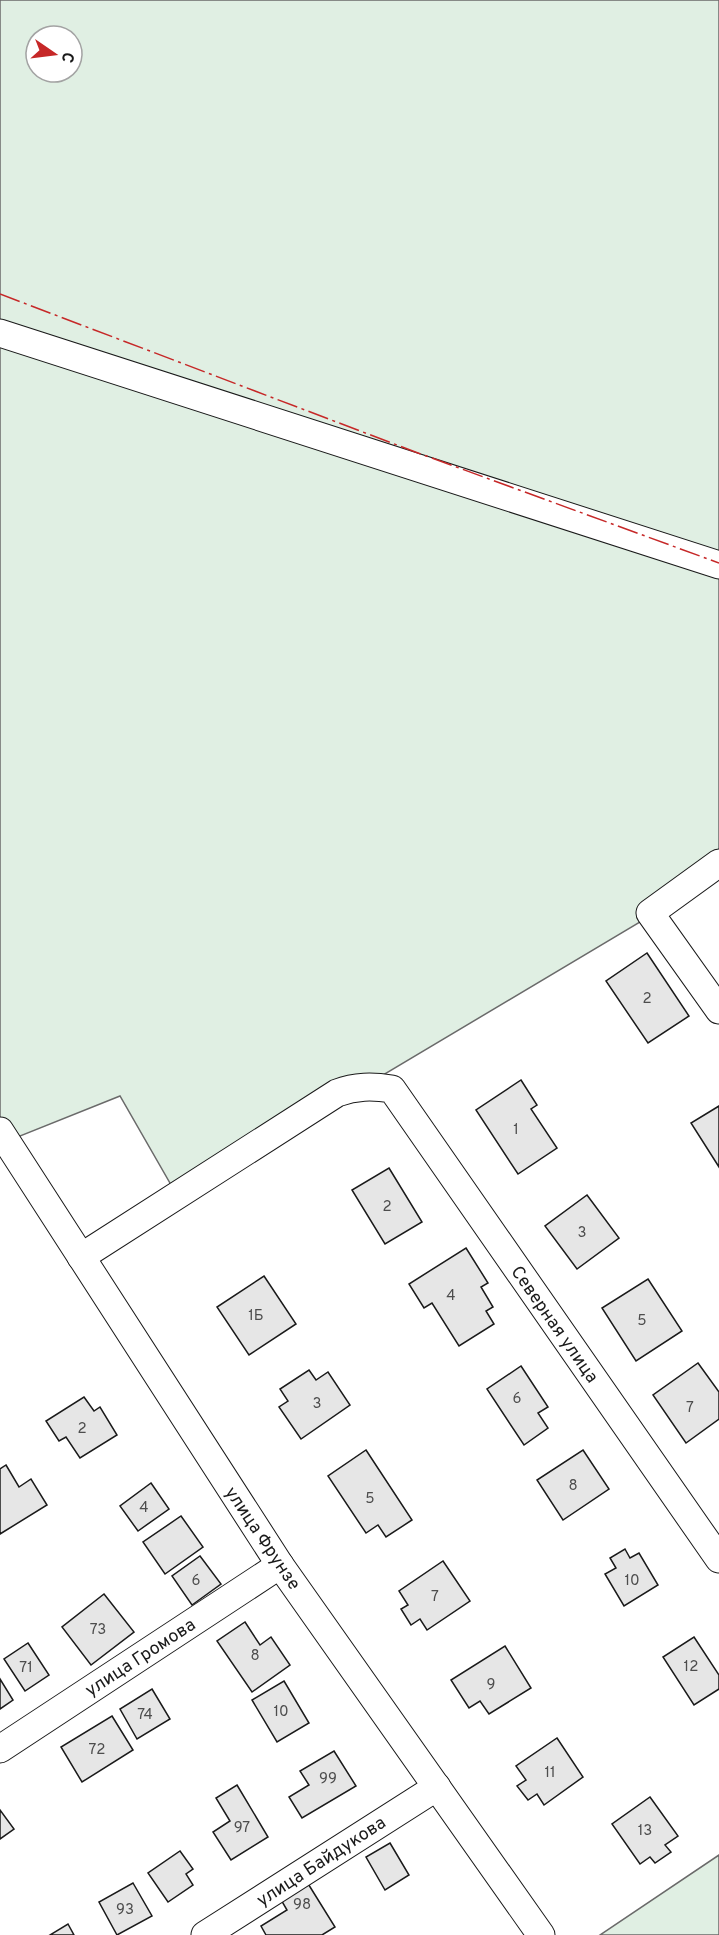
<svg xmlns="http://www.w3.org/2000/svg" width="719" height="1935" viewBox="0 0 719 1935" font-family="Overpass,sans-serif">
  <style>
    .green { fill: #e0efe3; stroke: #6a6a6a; stroke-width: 1.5; fill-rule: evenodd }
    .building { fill: #e6e6e6; stroke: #1a1a1a; stroke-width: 1.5 }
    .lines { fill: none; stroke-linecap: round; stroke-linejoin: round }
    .minor-casing { stroke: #1a1a1a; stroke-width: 29 }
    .minor { stroke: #fff; stroke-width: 27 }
    .power { stroke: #c62828; stroke-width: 1.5; stroke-dasharray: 21 4.5 3 4.5; stroke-linecap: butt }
    .labels { text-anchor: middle; stroke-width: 4.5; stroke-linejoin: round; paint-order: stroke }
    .number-label { font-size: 15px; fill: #4d4d4d }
    .street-label { font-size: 18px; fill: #1a1a1a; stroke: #fff }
  </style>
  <rect width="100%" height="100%" fill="#fff"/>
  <g class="green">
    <path d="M0,0H719V875L178,1197L120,1096L0,1144ZM36,36H72V72H36Z"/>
    <path d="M719,1855V1935H600Z"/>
  </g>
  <g class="building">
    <path d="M647,953L689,1016L648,1043L606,981Z"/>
    <path d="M521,1080L537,1105L531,1109L557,1148L518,1174L476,1110Z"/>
    <path d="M719,1106V1167L691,1123Z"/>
    <path d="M389,1168L422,1222L385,1244L352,1190Z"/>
    <path d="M587,1195L619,1238L577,1269L545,1226Z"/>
    <path d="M466,1248L488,1283L481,1287L493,1307L486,1311L494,1324L459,1346L432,1303L424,1308L409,1284Z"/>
    <path d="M264,1276L296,1324L249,1355L217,1307Z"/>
    <path d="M648,1279L682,1331L636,1361L602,1308Z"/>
    <path d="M698,1363L719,1392V1419L686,1443L653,1395Z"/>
    <path d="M521,1366L548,1407L538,1413L548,1428L524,1445L487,1389Z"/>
    <path d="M309,1370L316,1380L328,1372L350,1405L301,1439L279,1407L288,1401L280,1389Z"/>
    <path d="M84,1397L94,1411L100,1407L117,1435L80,1458L66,1437L59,1441L46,1421Z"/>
    <path d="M366,1450L412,1520L386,1537L378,1525L366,1533L328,1476Z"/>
    <path d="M583,1450L609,1489L563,1520L537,1480Z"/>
    <path d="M6,1465L19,1487L31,1479L47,1505L0,1534V1469Z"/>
    <path d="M151,1483L169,1509L138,1531L120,1506Z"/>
    <path d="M181,1516L203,1547L165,1574L143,1542Z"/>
    <path d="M625,1549L630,1558L639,1553L658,1585L624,1606L605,1574L616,1568L610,1558Z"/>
    <path d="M200,1556L221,1584L192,1605L172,1576Z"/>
    <path d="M443,1561L470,1601L427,1630L420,1619L411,1625L401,1609L408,1605L399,1591Z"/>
    <path d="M104,1594L134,1632L91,1665L62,1627Z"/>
    <path d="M245,1622L260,1645L271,1637L290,1665L252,1692L217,1641Z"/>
    <path d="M694,1637L719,1675V1689L694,1705L663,1657Z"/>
    <path d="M28,1643L49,1675L25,1691L4,1659Z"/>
    <path d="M505,1646L531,1688L489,1714L480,1701L469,1708L451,1680Z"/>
    <path d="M0,1679L13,1700L0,1709Z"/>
    <path d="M284,1681L309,1723L277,1742L252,1700Z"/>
    <path d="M152,1689L170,1719L137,1739L120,1709Z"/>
    <path d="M112,1716L133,1750L82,1782L61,1747Z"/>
    <path d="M557,1738L583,1777L544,1805L537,1794L528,1800L517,1786L526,1780L516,1766Z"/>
    <path d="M334,1751L356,1786L302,1818L289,1797L309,1785L300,1771Z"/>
    <path d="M237,1785L268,1837L231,1860L213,1832L230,1821L216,1798Z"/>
    <path d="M650,1797L678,1836L665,1845L671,1852L655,1863L650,1857L640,1864L612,1824Z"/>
    <path d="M0,1810L14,1829L0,1839Z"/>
    <path d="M390,1843L409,1875L385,1890L366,1857Z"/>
    <path d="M180,1851L193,1869L186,1874L193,1885L168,1902L148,1873Z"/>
    <path d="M307,1882L335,1927L322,1935H266L261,1926L287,1910L280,1898Z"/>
    <path d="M133,1883L152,1916L117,1935L99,1902Z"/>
    <path d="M68,1924L74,1935H50Z"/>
  </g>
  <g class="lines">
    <g class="minor-casing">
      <g id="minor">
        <path d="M0,333L719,565"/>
        <path d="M719,863L650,913L719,1010"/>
        <path d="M0,1131L280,1565L541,1935"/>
        <path d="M81,1257L337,1093C356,1086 372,1086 392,1089L719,1559"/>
        <path d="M0,1749L280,1565"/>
        <path d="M205,1935L437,1787"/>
      </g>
    </g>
    <use href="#minor" class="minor"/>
    <path class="power" d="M0,294L418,453L719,563"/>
  </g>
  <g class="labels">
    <g class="number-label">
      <text x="647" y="1003">2</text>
      <text x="516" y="1134">1</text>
      <text x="387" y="1211">2</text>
      <text x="582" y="1237">3</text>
      <text x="451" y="1300">4</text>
      <text x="256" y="1320">1Б</text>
      <text x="642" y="1325">5</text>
      <text x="517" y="1403">6</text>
      <text x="317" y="1408">3</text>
      <text x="690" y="1412">7</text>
      <text x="82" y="1433">2</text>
      <text x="573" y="1490">8</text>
      <text x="370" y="1503">5</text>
      <text x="144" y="1512">4</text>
      <text x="196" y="1585">6</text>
      <text x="632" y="1585">10</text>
      <text x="435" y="1601">7</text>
      <text x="98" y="1634">73</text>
      <text x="255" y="1660">8</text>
      <text x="691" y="1671">12</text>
      <text x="26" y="1672">71</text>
      <text x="491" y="1689">9</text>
      <text x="281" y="1716">10</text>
      <text x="145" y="1719">74</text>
      <text x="97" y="1754">72</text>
      <text x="550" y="1777">11</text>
      <text x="328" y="1783">99</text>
      <text x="242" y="1832">97</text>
      <text x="645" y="1835">13</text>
      <text x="302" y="1909">98</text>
      <text x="125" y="1914">93</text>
    </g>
    <g class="street-label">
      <text transform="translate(555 1324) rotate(55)" y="6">Северная улица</text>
      <text transform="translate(263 1538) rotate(56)" y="6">улица Фрунзе</text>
      <text transform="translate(140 1657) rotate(-33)" y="6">улица Громова</text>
      <text transform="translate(321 1861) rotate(-33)" y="6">улица Байдукова</text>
    </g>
  </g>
  <g transform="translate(54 54) rotate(104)"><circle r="28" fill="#ffffff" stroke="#a3a3a3" stroke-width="1.5"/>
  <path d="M0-4.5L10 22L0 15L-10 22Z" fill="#c62828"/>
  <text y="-9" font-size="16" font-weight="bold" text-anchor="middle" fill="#1a1a1a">С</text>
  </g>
</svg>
